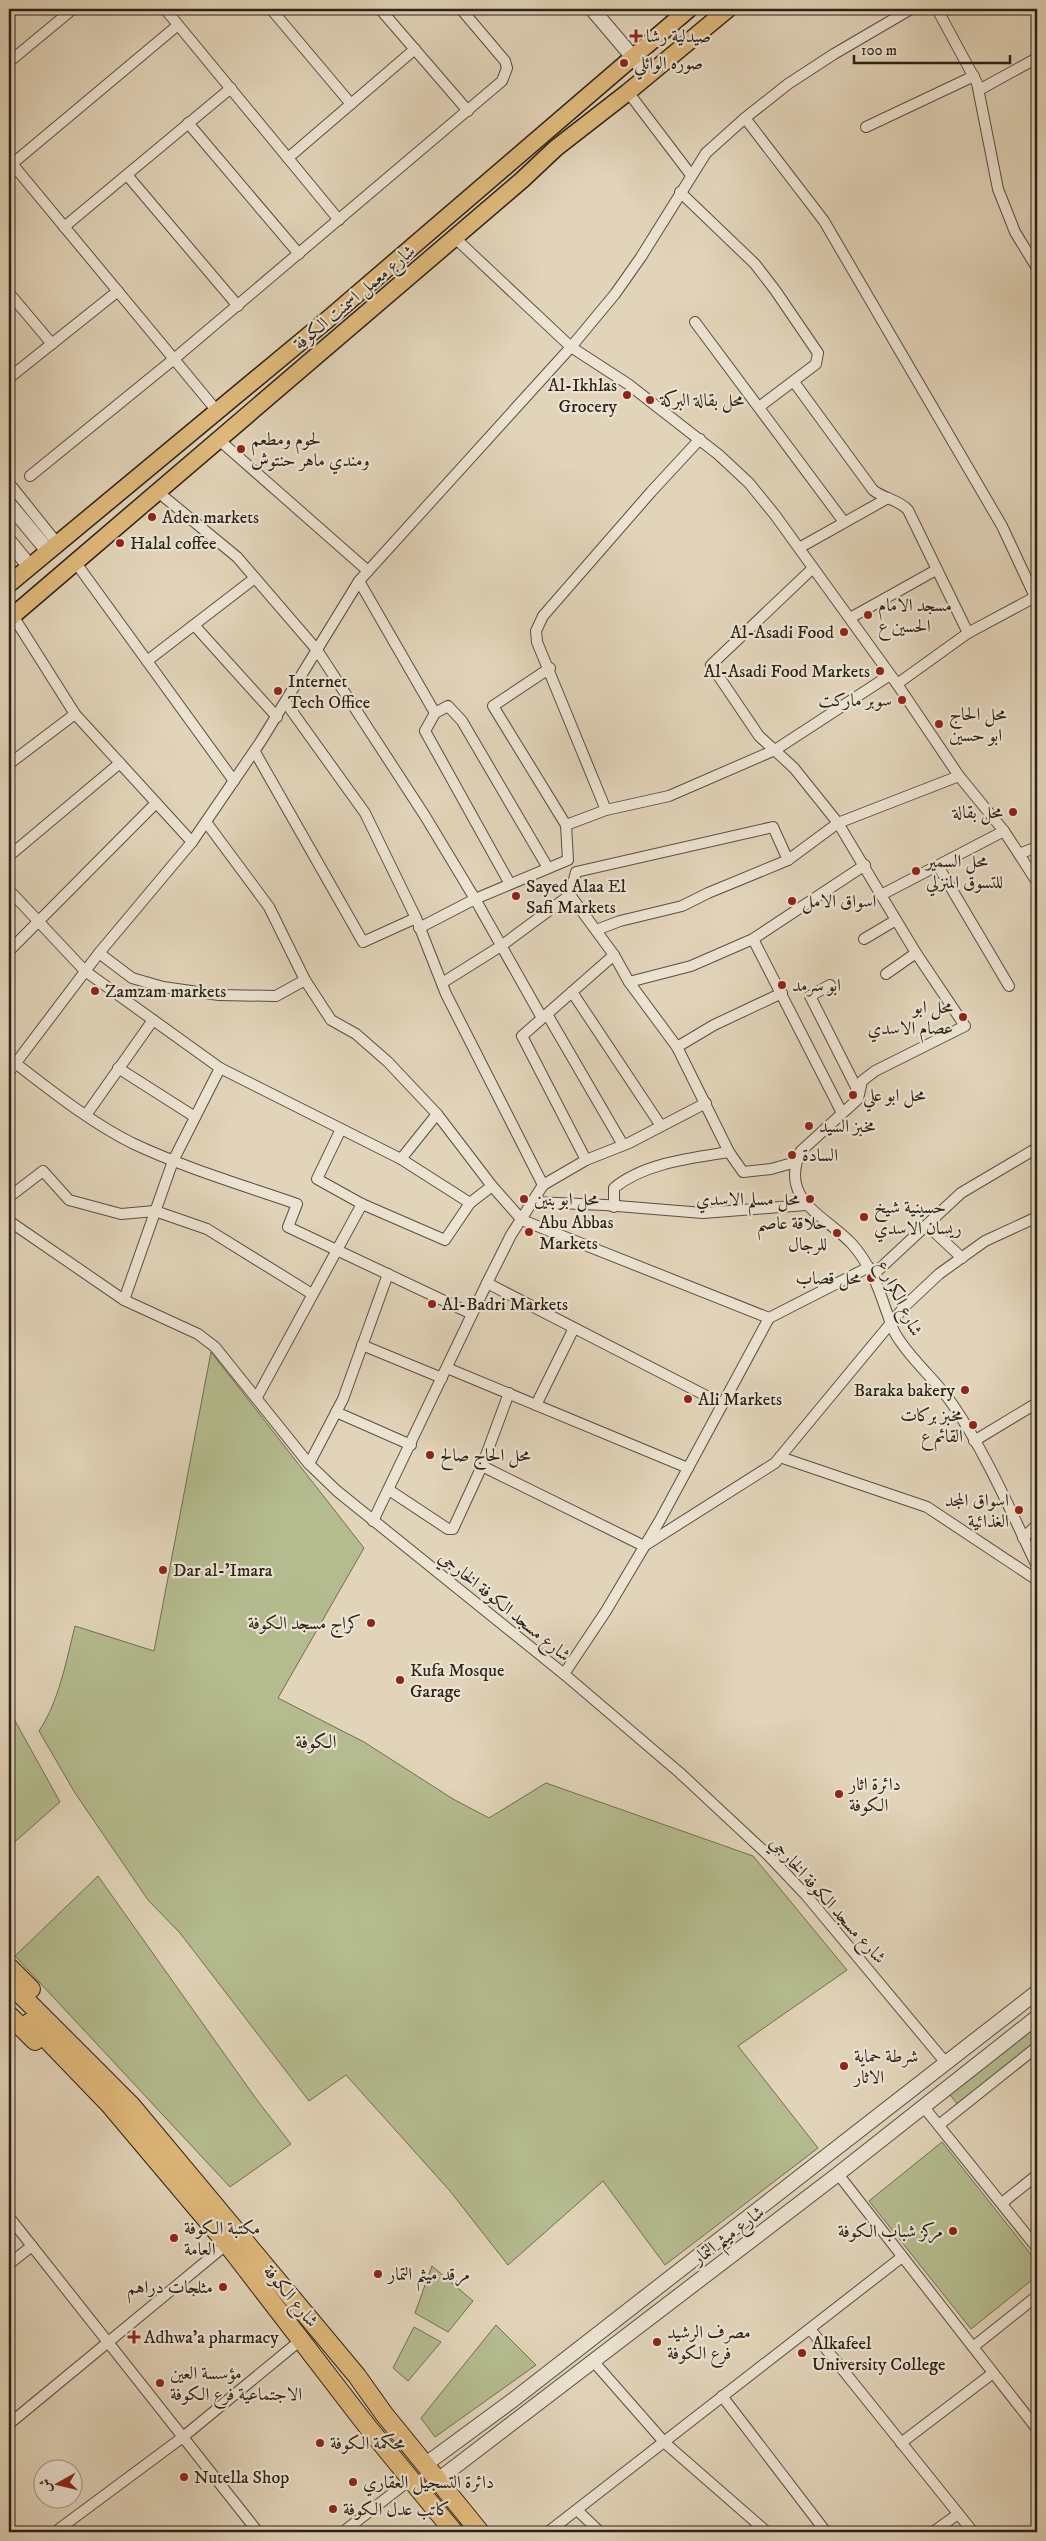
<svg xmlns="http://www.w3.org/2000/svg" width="1046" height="2541" viewBox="0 0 1046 2541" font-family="'IM FELL DW Pica',Amiri,serif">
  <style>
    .green { fill: #b4bc8f; stroke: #706e53 }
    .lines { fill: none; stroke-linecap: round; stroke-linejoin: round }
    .minor-casing { stroke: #594e40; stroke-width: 12 }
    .tertiary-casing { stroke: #594e40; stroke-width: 16 }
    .primary-casing { stroke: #2b2117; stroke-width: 19 }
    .trunk-casing { stroke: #2b2117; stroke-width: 20 }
    .minor { stroke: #ece3d2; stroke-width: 10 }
    .tertiary { stroke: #ece3d2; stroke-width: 14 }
    .primary { stroke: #e1ba7c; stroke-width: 16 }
    .trunk { stroke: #e1ba7c; stroke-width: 18 }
    .poi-dot { fill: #8f2418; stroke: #ece3d2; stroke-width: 2 }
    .labels { text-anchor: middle; stroke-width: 4.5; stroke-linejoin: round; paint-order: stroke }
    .poi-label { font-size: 18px; fill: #2b2117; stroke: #ece3d2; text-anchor: start }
    .street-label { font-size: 18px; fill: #2b2117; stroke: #ece3d2 }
    .neighbourhood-label { font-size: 19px; fill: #2b2117; stroke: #ece3d2 }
  </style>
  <rect width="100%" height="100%" fill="#e2d4b9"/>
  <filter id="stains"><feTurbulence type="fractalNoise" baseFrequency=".004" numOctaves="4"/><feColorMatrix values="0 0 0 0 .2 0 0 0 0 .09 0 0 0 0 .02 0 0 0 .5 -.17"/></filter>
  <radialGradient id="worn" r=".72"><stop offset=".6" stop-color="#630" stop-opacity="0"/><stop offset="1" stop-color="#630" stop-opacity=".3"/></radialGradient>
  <g class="green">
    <path d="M211,1352L364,1548L278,1698L364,1742L453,1799L489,1818L546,1783L753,1856L847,1970L738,2046L818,2148L665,2265L603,2181L508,2265L450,2191L346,2075L309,2101L180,1933L148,1900L75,1793L39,1731C59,1701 66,1662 75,1626L154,1651Z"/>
    <path d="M9,1710L60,1802L9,1847Z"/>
    <path d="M98,1876L257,2100L291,2144L230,2187L15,1956Z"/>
    <path d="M1037,2021V2043L958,2105L947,2091Z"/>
    <path d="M942,2142L1037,2262V2276L971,2329L869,2201Z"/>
    <path d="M432,2266L473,2301L448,2332L415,2313Z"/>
    <path d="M496,2325L536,2365L435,2437L421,2418Z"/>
    <path d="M414,2327L441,2342L408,2381L393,2368Z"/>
  </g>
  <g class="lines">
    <g class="minor-casing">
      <g id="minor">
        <path d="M165,9L339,220"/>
        <path d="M271,9L351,104"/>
        <path d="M380,9L468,111"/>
        <path d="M937,9L977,83L998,189L1015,232L1037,268"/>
        <path d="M9,62L73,9"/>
        <path d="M979,90L1037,58"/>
        <path d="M628,92L691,175"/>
        <path d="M745,118L824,221L1002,526L1037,601"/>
        <path d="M188,123L299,254"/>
        <path d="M866,127L974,76"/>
        <path d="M288,158L415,49"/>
        <path d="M9,160L217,411"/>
        <path d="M12,164L178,25"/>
        <path d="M127,175L238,306"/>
        <path d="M680,192L755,264L775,290L818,353L816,364L759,407"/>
        <path d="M64,227L231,88"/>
        <path d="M455,238L571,347L628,384L719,455L749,483L775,515L897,684L959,776L1004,831L1037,882"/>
        <path d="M9,293L52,344"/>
        <path d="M695,322L844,522"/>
        <path d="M9,378L118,291"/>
        <path d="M794,382L873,490C884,499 898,499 908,510L968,633"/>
        <path d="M218,439L368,571"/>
        <path d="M700,439L651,492L543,616L536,631L537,642L606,810L669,796L775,750L890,675"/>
        <path d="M30,476L174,359L502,81L507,68L505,61L461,9"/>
        <path d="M9,483L57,543"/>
        <path d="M158,492L237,557L317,650L425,816L475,899L542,1018"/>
        <path d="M799,548L888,498"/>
        <path d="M76,563L234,781"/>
        <path d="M813,568L711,665L759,736L794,768L838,823L881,895"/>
        <path d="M359,581L435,713L425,731L510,884"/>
        <path d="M13,616L75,714L192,842"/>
        <path d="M850,618L936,570"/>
        <path d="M194,625L277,717"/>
        <path d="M147,661L255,578"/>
        <path d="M550,668L493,706L566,825"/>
        <path d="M897,684L968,633L1035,597"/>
        <path d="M286,703L365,813L416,918L446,994L543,1185L511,1235L487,1283L373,1521"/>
        <path d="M435,713L448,706L462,721L548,868"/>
        <path d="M255,752L363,942L416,918"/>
        <path d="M9,764L75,714"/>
        <path d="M206,822L269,907L305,980L331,1020L356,1034L388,1062L437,1114L492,1186L522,1220L769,1318L869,1267"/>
        <path d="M1004,831L881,895L916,953L965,1026L875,1071L862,1081L858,1099L801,1151C778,1200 826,1216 852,1244C869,1263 878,1286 886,1310C890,1320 892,1330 898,1338C914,1363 937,1381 953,1405C986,1453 1012,1514 1037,1566"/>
        <path d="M1019,854L1037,847"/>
        <path d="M9,856L120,763"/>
        <path d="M938,866L1009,986"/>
        <path d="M9,890L85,971L220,1068L401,1159L470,1203"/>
        <path d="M570,895L614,955L629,982L677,1047L729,1152L743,1172L771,1169L796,1162"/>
        <path d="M419,928L475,899L568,860L566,825L606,810"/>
        <path d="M596,930L620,921L682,906L708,893L788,860L838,823L959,776"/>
        <path d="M753,939L842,1113"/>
        <path d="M864,939L896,920"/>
        <path d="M9,951L156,803"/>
        <path d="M99,953L132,978L163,987L219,995L276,996L305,980"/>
        <path d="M886,974L916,953"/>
        <path d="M629,982L691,966L753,939L865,865"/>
        <path d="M442,983L501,946L570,895L576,872L773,827L788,860"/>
        <path d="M830,985L810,996L858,1091"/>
        <path d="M572,992L661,1126"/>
        <path d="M547,1014L623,1145"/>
        <path d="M677,1047L714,1025L782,993"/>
        <path d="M15,1063C52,1091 90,1122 132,1143C185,1168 242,1185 297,1204L288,1227L472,1314"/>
        <path d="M118,1068L195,1117"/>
        <path d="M9,1072L99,953L192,842L261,741L359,581L571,347L615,294L641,257L706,153L745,118L788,84L834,54L911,9"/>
        <path d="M86,1115L153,1020"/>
        <path d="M341,1129L317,1179L362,1204L445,1240L470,1203L492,1186"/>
        <path d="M401,1159L437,1114"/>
        <path d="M586,1160L522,1036L614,955"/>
        <path d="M543,1185L586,1160L629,1143L706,1103"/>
        <path d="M9,1197L43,1171L69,1200L121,1214L155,1211L207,1229L312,1294"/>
        <path d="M534,1202L605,1205L703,1213L806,1205"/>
        <path d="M614,1207V1188C644,1163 692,1158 729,1152"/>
        <path d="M9,1221L124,1300L198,1334L215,1347L309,1464L337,1491L564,1674L680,1773L767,1854L805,1894L946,2063"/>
        <path d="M927,1225L962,1258"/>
        <path d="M873,1275L961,1193L1037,1148"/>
        <path d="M487,1283L722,1404"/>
        <path d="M124,1300L173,1161L220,1068"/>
        <path d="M362,1345L442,1378"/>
        <path d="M447,1368L688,1468"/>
        <path d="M257,1397L362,1204"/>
        <path d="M536,1405L574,1328"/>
        <path d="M336,1412L411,1445"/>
        <path d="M974,1441L1037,1403"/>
        <path d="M780,1457L927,1507L1037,1580"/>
        <path d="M309,1464L343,1399L388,1274"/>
        <path d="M482,1466L644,1546L775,1463L905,1306L939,1274L985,1241L1037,1217"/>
        <path d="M389,1490L448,1529H453L482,1466L509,1393"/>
        <path d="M1023,1538L1037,1525"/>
        <path d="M564,1674L606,1611L660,1520L769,1318"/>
        <path d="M923,2106L1037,2248"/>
        <path d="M939,2125L1037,2047"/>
        <path d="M838,2174L1037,2429"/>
        <path d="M1002,2203L1037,2175"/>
        <path d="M9,2217L258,2532"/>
        <path d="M9,2264L32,2246"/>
        <path d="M810,2329L973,2532"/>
        <path d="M973,2347L1037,2296"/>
        <path d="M593,2361L665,2443L767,2532"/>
        <path d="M722,2396L826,2532"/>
        <path d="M9,2424L227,2244"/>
        <path d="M901,2443L993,2373"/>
        <path d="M577,2510L600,2532"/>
        <path d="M55,2532L183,2437L302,2339"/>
        <path d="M343,2532L411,2479"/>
        <path d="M548,2532L902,2257"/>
        <path d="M933,2532L958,2514"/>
      </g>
    </g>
    <g class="tertiary-casing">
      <g id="tertiary">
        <path d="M592,9L648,75"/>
        <path d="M9,504L48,551"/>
        <path d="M9,541L30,567"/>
        <path d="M426,2464L513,2400L1037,1992"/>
        <path d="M439,2479L838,2174L1037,2017"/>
      </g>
    </g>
    <g class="primary-casing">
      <g id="primary">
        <path d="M9,584L327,320L689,9"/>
        <path d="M9,619L522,180L556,148L628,92L728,9"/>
      </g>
    </g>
    <g class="trunk-casing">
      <g id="trunk">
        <path d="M9,1967L31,1989"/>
        <path d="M9,1983L131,2105L357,2376L384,2414L480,2532"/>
        <path d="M9,2015L35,2041"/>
        <path d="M30,2022L109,2104L227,2244L367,2426L454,2532"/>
      </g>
    </g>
    <use href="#minor" class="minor"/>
    <use href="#tertiary" class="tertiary"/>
    <use href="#primary" class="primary"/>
    <use href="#trunk" class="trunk"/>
  </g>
  <g class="poi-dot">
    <path d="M633.5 28.5h5v5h5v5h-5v5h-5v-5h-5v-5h5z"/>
    <circle cx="624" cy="63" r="5"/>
    <circle cx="627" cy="395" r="5"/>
    <circle cx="650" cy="400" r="5"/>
    <circle cx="241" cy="449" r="5"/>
    <circle cx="152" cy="517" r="5"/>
    <circle cx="120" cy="543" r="5"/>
    <circle cx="868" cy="615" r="5"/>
    <circle cx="844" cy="632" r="5"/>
    <circle cx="880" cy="671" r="5"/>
    <circle cx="278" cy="691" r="5"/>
    <circle cx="902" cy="700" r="5"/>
    <circle cx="939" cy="724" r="5"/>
    <circle cx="1013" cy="812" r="5"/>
    <circle cx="916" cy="871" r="5"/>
    <circle cx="516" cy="896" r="5"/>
    <circle cx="792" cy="901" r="5"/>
    <circle cx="782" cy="985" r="5"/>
    <circle cx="95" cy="991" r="5"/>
    <circle cx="963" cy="1017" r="5"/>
    <circle cx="853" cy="1095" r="5"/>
    <circle cx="809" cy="1126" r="5"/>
    <circle cx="792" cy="1155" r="5"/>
    <circle cx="524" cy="1199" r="5"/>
    <circle cx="810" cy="1199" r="5"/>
    <circle cx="864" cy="1217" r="5"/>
    <circle cx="529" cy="1232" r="5"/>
    <circle cx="837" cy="1233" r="5"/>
    <circle cx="871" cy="1278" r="5"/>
    <circle cx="432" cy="1304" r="5"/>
    <circle cx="965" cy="1390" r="5"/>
    <circle cx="688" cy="1399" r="5"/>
    <circle cx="973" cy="1425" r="5"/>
    <circle cx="430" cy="1455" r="5"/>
    <circle cx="1019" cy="1510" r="5"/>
    <circle cx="163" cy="1570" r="5"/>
    <circle cx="371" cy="1623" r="5"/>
    <circle cx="400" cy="1680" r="5"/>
    <circle cx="839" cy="1794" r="5"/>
    <circle cx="844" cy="2066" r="5"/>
    <circle cx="953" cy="2231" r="5"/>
    <circle cx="174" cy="2238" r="5"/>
    <circle cx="378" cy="2274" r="5"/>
    <circle cx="223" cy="2287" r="5"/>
    <path d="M131.5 2329.5h5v5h5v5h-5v5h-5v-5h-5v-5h5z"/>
    <circle cx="657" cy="2342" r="5"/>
    <circle cx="802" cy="2353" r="5"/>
    <circle cx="160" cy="2383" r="5"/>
    <circle cx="320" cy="2443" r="5"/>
    <circle cx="184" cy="2477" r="5"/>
    <circle cx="353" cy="2482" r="5"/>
    <circle cx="333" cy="2509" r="5"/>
  </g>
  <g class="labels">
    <g class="poi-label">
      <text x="646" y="42">صيدلية رشا</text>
      <text x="634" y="69">صوره الوائلي</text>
      <text x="617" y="391" text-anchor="end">Al-Ikhlas<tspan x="617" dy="21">Grocery</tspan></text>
      <text x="660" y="406">محل بقالة البركة</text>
      <text x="251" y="445">لحوم ومطعم<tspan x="251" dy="21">ومندي ماهر حنتوش</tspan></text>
      <text x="162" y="523">Aden markets</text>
      <text x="130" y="549">Halal coffee</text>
      <text x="878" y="611">مسجد الامام<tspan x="878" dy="21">الحسين ع</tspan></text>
      <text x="834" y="638" text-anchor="end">Al-Asadi Food</text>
      <text x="870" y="677" text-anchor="end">Al-Asadi Food Markets</text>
      <text x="288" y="687">Internet<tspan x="288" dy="21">Tech Office</tspan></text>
      <text x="892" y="706" text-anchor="end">سوبر ماركت</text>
      <text x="949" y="720">محل الحاج<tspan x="949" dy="21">ابو حسين</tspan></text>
      <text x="1003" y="818" text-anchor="end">محل بقالة</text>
      <text x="926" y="867">محل السمير<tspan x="926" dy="21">للتسوق المنزلي</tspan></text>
      <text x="526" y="892">Sayed Alaa El<tspan x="526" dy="21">Safi Markets</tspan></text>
      <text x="802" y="907">اسواق الامل</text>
      <text x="792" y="991">ابو سرمد</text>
      <text x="105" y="997">Zamzam markets</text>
      <text x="953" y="1013" text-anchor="end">محل ابو<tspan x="953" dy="21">عصام الاسدي</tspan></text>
      <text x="863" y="1101">محل ابو علي</text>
      <text x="819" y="1132">مخبز السيد</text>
      <text x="802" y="1161">السادة</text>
      <text x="534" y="1205">محل ابو بنين</text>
      <text x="800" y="1205" text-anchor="end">محل مسلم الاسدي</text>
      <text x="874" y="1213">حسينية شيخ<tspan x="874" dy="21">ريسان الاسدي</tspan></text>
      <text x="539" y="1228">Abu Abbas<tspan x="539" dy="21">Markets</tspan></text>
      <text x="827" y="1229" text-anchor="end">حلاقة عاصم<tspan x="827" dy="21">للرجال</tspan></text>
      <text x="861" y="1284" text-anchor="end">محل قصاب</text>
      <text x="442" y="1310">Al-Badri Markets</text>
      <text x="955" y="1396" text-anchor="end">Baraka bakery</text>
      <text x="698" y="1405">Ali Markets</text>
      <text x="963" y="1421" text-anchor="end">مخبز بركات<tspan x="963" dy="21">القائم ع</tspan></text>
      <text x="440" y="1461">محل الحاج صالح</text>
      <text x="1009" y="1506" text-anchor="end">اسواق المجد<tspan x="1009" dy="21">الغذائية</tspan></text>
      <text x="173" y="1576">Dar al-'Imara</text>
      <text x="361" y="1629" text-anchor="end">كراج مسجد الكوفة</text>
      <text x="410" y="1676">Kufa Mosque<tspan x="410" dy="21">Garage</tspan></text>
      <text x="849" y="1790">دائرة اثار<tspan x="849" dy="21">الكوفة</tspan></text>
      <text x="854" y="2062">شرطة حماية<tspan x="854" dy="21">الاثار</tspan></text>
      <text x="184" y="2234">مكتبة الكوفة<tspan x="184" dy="21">العامة</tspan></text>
      <text x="943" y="2237" text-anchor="end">مركز شباب الكوفة</text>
      <text x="388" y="2280">مرقد ميثم التمار</text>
      <text x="213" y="2293" text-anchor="end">مثلجات دراهم</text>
      <text x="667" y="2338">مصرف الرشيد<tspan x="667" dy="21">فرع الكوفة</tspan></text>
      <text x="144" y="2343">Adhwa'a pharmacy</text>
      <text x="812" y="2349">Alkafeel<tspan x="812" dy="21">University College</tspan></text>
      <text x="170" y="2379">مؤسسة العين<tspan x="170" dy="21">الاجتماعية فرع الكوفة</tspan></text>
      <text x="330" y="2449">محكمة الكوفة</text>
      <text x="194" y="2483">Nutella Shop</text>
      <text x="363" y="2488">دائرة التسجيل العقاري</text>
      <text x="343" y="2515">كاتب عدل الكوفة</text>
    </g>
    <g class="street-label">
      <text transform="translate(354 297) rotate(-40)" y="6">شارع معمل اسمنت الكوفة</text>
      <text transform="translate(900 1298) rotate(64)" y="6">شارع الكرار ع</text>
      <text transform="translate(505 1606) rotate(39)" y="6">شارع مسجد الكوفة الخارجي</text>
      <text transform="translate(828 1900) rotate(48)" y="6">شارع مسجد الكوفة الخارجي</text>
      <text transform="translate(728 2235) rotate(-37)" y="6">شارع ميثم التمار</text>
      <text transform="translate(291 2296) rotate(50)" y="6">شارع الكوفة</text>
    </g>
    <g class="neighbourhood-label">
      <text x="316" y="1748">الكوفة</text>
    </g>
  </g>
  <rect width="1046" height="2541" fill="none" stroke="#e2d4b9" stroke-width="30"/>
  <rect x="10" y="10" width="1026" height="2521" fill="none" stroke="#2b2117" stroke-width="2.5"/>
  <rect x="15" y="15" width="1016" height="2511" fill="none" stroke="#2b2117"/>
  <g transform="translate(58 2484) rotate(262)"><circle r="24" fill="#ece3d2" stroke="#9f9587"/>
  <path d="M0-4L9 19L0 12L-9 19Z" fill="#8f2418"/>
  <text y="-8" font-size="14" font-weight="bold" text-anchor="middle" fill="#2b2117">ش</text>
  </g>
  <path d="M854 55v8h156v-8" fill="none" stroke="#2b2117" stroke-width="2.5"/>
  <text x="861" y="55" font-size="15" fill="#2b2117" stroke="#ece3d2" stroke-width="4" paint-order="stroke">100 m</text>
  <rect width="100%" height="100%" filter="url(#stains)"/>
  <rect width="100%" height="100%" fill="url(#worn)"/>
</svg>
